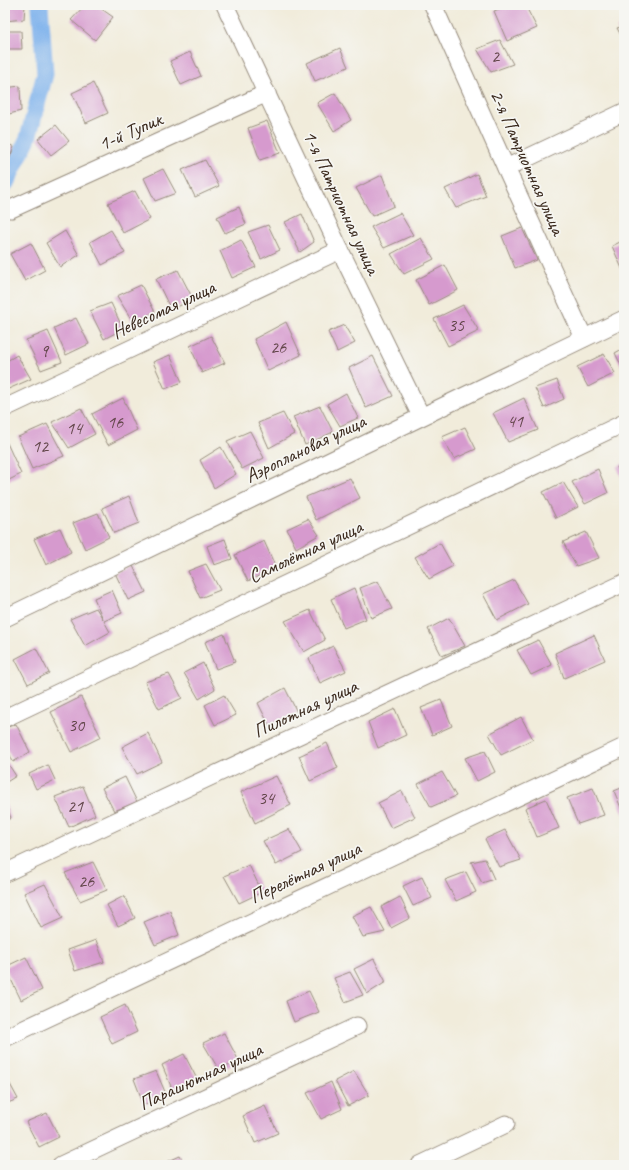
<svg xmlns="http://www.w3.org/2000/svg" width="629" height="1170" viewBox="0 0 629 1170" font-family="Caveat,sans-serif">
  <style>
    .lines { fill: none; stroke-linecap: round; stroke-linejoin: round }
    .canal { stroke: #7fb2ec; stroke-width: 17 }
    .building { fill: #d69ace }
    .street-casing { stroke: #968b7c; stroke-width: 19 }
    .street { stroke: #fff; stroke-width: 17 }
    .labels { text-anchor: middle; stroke-width: 3.5; stroke-linejoin: round; paint-order: stroke }
    .number-label { font-size: 18px; fill: #62464a }
    .street-label { font-size: 20px; fill: #3b2a1e; stroke: #f6f6f2 }
  </style>
  <rect width="100%" height="100%" fill="#f6f6f2"/>
  <filter id="ink" filterUnits="userSpaceOnUse"><feTurbulence type="fractalNoise" baseFrequency=".025" numOctaves="2"/><feDisplacementMap in="SourceGraphic" scale="8" xChannelSelector="R" yChannelSelector="G"/><feConvolveMatrix kernelMatrix="1 2 1 2 8 2 1 2 1" color-interpolation-filters="sRGB"/></filter>
  <filter id="wash" filterUnits="userSpaceOnUse"><feTurbulence type="fractalNoise" baseFrequency=".012" numOctaves="4" result="noise"/><feDisplacementMap in="SourceGraphic" scale="16" xChannelSelector="R" yChannelSelector="G"/><feGaussianBlur stdDeviation="0.9" result="paint"/><feColorMatrix in="noise" values="0 0 0 0 0 0 0 0 0 0 0 0 0 0 0 0 0 1.4 0 .05"/><feComposite in="paint" operator="in"/></filter>
  <g filter="url(#wash)">
    <rect width="100%" height="100%" fill="#f1ecdb"/>
    <g class="lines">
      <path class="canal" d="M5,185L28,138L45,74L40,5"/>
    </g>
    <g id="blocks">
      <g class="building">
        <path d="M5,5H25L24,19L5,21Z"/>
        <path d="M85,5H96L113,17L95,40L71,20Z"/>
        <path d="M509,5H525L537,28L507,41L494,11Z"/>
        <path d="M624,26V41L617,28Z"/>
        <path d="M5,31H21L22,49H5Z"/>
        <path d="M500,40L513,64L491,72L477,49Z"/>
        <path d="M340,48L348,67L315,81L307,63Z"/>
        <path d="M190,52L201,76L181,85L170,61Z"/>
        <path d="M93,83L108,113L86,123L72,93Z"/>
        <path d="M20,86L21,111L5,115V88Z"/>
        <path d="M335,93L351,120L334,131L317,103Z"/>
        <path d="M267,121L280,153L260,160L248,128Z"/>
        <path d="M56,125L69,141L51,155L38,139Z"/>
        <path d="M5,142L14,147L5,170Z"/>
        <path d="M205,160L219,186L195,197L182,170Z"/>
        <path d="M163,169L176,193L155,201L144,178Z"/>
        <path d="M477,174L486,196L456,208L445,189Z"/>
        <path d="M382,175L394,206L372,216L356,188Z"/>
        <path d="M135,191L150,219L123,233L108,203Z"/>
        <path d="M239,207L246,224L225,233L217,217Z"/>
        <path d="M400,213L413,235L384,248L371,227Z"/>
        <path d="M302,214L314,242L300,252L285,222Z"/>
        <path d="M268,225L280,250L261,259L248,232Z"/>
        <path d="M522,228L537,260L515,268L502,236Z"/>
        <path d="M111,230L125,253L102,265L90,242Z"/>
        <path d="M65,231L79,255L60,267L46,243Z"/>
        <path d="M421,238L434,259L404,274L391,254Z"/>
        <path d="M241,240L256,267L232,278L220,251Z"/>
        <path d="M624,240V273L612,246Z"/>
        <path d="M31,243L45,270L25,281L10,254Z"/>
        <path d="M445,265L458,290L429,305L416,280Z"/>
        <path d="M178,270L193,299L171,310L156,279Z"/>
        <path d="M141,285L155,312L133,322L117,296Z"/>
        <path d="M111,303L123,329L104,339L90,311Z"/>
        <path d="M463,305L479,331L448,346L434,319Z"/>
        <path d="M76,318L89,344L66,355L54,328Z"/>
        <path d="M286,322L301,355L268,371L254,339Z"/>
        <path d="M344,325L355,343L337,352L328,332Z"/>
        <path d="M48,331L62,362L41,370L26,340Z"/>
        <path d="M211,336L225,363L202,373L190,346Z"/>
        <path d="M624,348V371L615,353Z"/>
        <path d="M604,354L615,373L588,387L577,367Z"/>
        <path d="M17,355L31,379L6,390L5,362Z"/>
        <path d="M170,355L182,382L165,389L153,362Z"/>
        <path d="M373,356L393,396L366,408L349,368Z"/>
        <path d="M557,380L564,399L544,408L535,388Z"/>
        <path d="M346,393L358,418L340,426L327,404Z"/>
        <path d="M123,398L137,430L108,445L92,414Z"/>
        <path d="M524,398L538,430L508,442L493,413Z"/>
        <path d="M320,406L333,432L305,445L293,417Z"/>
        <path d="M81,408L95,434L69,448L52,422Z"/>
        <path d="M283,413L294,434L269,448L258,423Z"/>
        <path d="M47,424L64,456L32,469L18,437Z"/>
        <path d="M465,427L476,449L454,459L442,437Z"/>
        <path d="M250,431L264,458L242,469L227,441Z"/>
        <path d="M7,443L21,474L5,482V444Z"/>
        <path d="M221,447L236,474L214,488L200,460Z"/>
        <path d="M624,463V483L617,467Z"/>
        <path d="M598,469L608,493L585,504L572,482Z"/>
        <path d="M350,478L360,498L316,520L306,497Z"/>
        <path d="M563,482L578,507L556,518L543,492Z"/>
        <path d="M129,496L139,523L114,533L102,508Z"/>
        <path d="M98,513L109,537L85,549L73,523Z"/>
        <path d="M308,519L319,535L296,548L287,529Z"/>
        <path d="M60,528L71,552L46,565L34,539Z"/>
        <path d="M586,532L599,558L576,566L563,542Z"/>
        <path d="M225,539L232,559L214,565L207,546Z"/>
        <path d="M264,541L276,568L248,581L235,555Z"/>
        <path d="M440,543L453,566L429,579L415,557Z"/>
        <path d="M132,564L146,592L128,600L115,573Z"/>
        <path d="M206,564L220,590L200,598L188,571Z"/>
        <path d="M514,580L528,604L497,620L483,594Z"/>
        <path d="M378,581L392,609L371,618L360,588Z"/>
        <path d="M354,588L366,619L344,628L331,599Z"/>
        <path d="M112,590L122,613L104,621L110,632L85,646L70,619L96,608L103,619L94,598Z"/>
        <path d="M310,610L325,640L304,652L285,621Z"/>
        <path d="M449,618L465,646L442,656L428,629Z"/>
        <path d="M224,634L235,662L216,669L205,642Z"/>
        <path d="M594,635L605,660L564,678L555,653Z"/>
        <path d="M538,640L552,665L531,675L517,650Z"/>
        <path d="M333,646L346,671L320,683L309,658Z"/>
        <path d="M36,648L49,673L28,684L15,659Z"/>
        <path d="M203,663L215,689L199,699L184,673Z"/>
        <path d="M169,674L182,698L159,709L145,682Z"/>
        <path d="M285,688L298,714L269,725L258,703Z"/>
        <path d="M224,695L236,715L215,725L205,705Z"/>
        <path d="M81,697L101,737L71,752L51,712Z"/>
        <path d="M441,700L452,726L432,735L421,708Z"/>
        <path d="M395,709L406,735L378,748L368,722Z"/>
        <path d="M521,717L533,739L501,755L489,734Z"/>
        <path d="M16,724L30,752L13,762L5,744V728Z"/>
        <path d="M148,733L162,762L137,774L122,747Z"/>
        <path d="M327,743L338,768L310,781L299,756Z"/>
        <path d="M485,751L495,772L477,781L465,758Z"/>
        <path d="M5,759L16,776L5,783Z"/>
        <path d="M48,765L55,780L36,789L29,774Z"/>
        <path d="M442,772L456,796L431,807L418,784Z"/>
        <path d="M276,776L291,805L255,823L241,792Z"/>
        <path d="M125,777L137,802L114,811L102,788Z"/>
        <path d="M83,786L95,815L69,827L55,797Z"/>
        <path d="M624,787V815L614,791Z"/>
        <path d="M593,788L604,815L578,824L567,798Z"/>
        <path d="M402,791L415,817L391,828L378,803Z"/>
        <path d="M546,799L559,828L537,837L525,808Z"/>
        <path d="M5,803L11,818L5,821Z"/>
        <path d="M289,829L302,852L276,865L263,841Z"/>
        <path d="M505,830L521,860L499,867L485,839Z"/>
        <path d="M485,859L494,879L482,883L471,862Z"/>
        <path d="M93,862L107,890L80,901L65,873Z"/>
        <path d="M249,865L262,892L239,903L224,876Z"/>
        <path d="M466,872L476,892L456,901L445,880Z"/>
        <path d="M422,877L432,898L413,906L403,886Z"/>
        <path d="M45,884L63,918L41,928L24,893Z"/>
        <path d="M124,896L135,918L118,926L107,905Z"/>
        <path d="M400,897L410,918L391,928L381,907Z"/>
        <path d="M371,907L385,932L363,937L352,916Z"/>
        <path d="M170,911L179,935L155,945L144,922Z"/>
        <path d="M96,940L104,962L75,971L68,950Z"/>
        <path d="M26,957L42,990L21,1000L5,967Z"/>
        <path d="M374,959L386,982L367,994L354,969Z"/>
        <path d="M350,972L363,995L345,1002L334,978Z"/>
        <path d="M309,991L319,1012L294,1022L286,1001Z"/>
        <path d="M125,1005L137,1032L112,1044L100,1017Z"/>
        <path d="M224,1033L239,1061L219,1070L203,1043Z"/>
        <path d="M184,1054L197,1079L173,1091L162,1065Z"/>
        <path d="M156,1071L166,1094L144,1105L134,1079Z"/>
        <path d="M354,1071L369,1095L348,1106L335,1081Z"/>
        <path d="M5,1075L18,1099L5,1104Z"/>
        <path d="M331,1082L342,1109L321,1119L307,1093Z"/>
        <path d="M265,1106L278,1133L255,1143L243,1116Z"/>
        <path d="M47,1113L59,1137L39,1147L26,1122Z"/>
        <path d="M180,1156L185,1165H160Z"/>
      </g>
    </g>
  </g>
  <g filter="url(#ink)">
    <use href="#blocks" fill-opacity="0" stroke="#968b7c" stroke-width="1"/>
    <g class="lines">
      <g class="street-casing">
        <g id="street">
          <path d="M225,5L340,250L421,416"/>
          <path d="M433,5L506,168L584,338"/>
          <path d="M506,168L624,112"/>
          <path d="M11,209L267,93"/>
          <path d="M5,408L340,250"/>
          <path d="M5,618L624,319"/>
          <path d="M5,718L624,423"/>
          <path d="M5,873L624,583"/>
          <path d="M5,1038L624,747"/>
          <path d="M61,1165L357,1026"/>
          <path d="M420,1165L506,1124"/>
        </g>
      </g>
      <use href="#street" class="street"/>
    </g>
  </g>
  <g class="labels">
    <g class="number-label">
      <text x="495" y="62">2</text>
      <text x="456" y="331">35</text>
      <text x="278" y="353">26</text>
      <text x="44" y="357">9</text>
      <text x="515" y="427">41</text>
      <text x="115" y="428">16</text>
      <text x="74" y="434">14</text>
      <text x="40" y="452">12</text>
      <text x="76" y="731">30</text>
      <text x="266" y="804">34</text>
      <text x="75" y="812">21</text>
      <text x="86" y="887">26</text>
    </g>
    <g class="street-label">
      <text transform="translate(130 131) rotate(-24)" y="7">1-й Тупик</text>
      <text transform="translate(528 162) rotate(66)" y="7">2-я Патриотная улица</text>
      <text transform="translate(342 202) rotate(65)" y="7">1-я Патриотная улица</text>
      <text transform="translate(163 309) rotate(-25)" y="7">Невесомая улица</text>
      <text transform="translate(305 448) rotate(-26)" y="7">Аэроплановая улица</text>
      <text transform="translate(305 551) rotate(-25)" y="7">Самолётная улица</text>
      <text transform="translate(305 708) rotate(-25)" y="7">Пилотная улица</text>
      <text transform="translate(305 872) rotate(-25)" y="7">Перелётная улица</text>
      <text transform="translate(200 1076) rotate(-25)" y="7">Парашютная улица</text>
    </g>
  </g>
  <rect width="629" height="1170" fill="none" stroke="#f6f6f2" stroke-width="20"/>
</svg>
